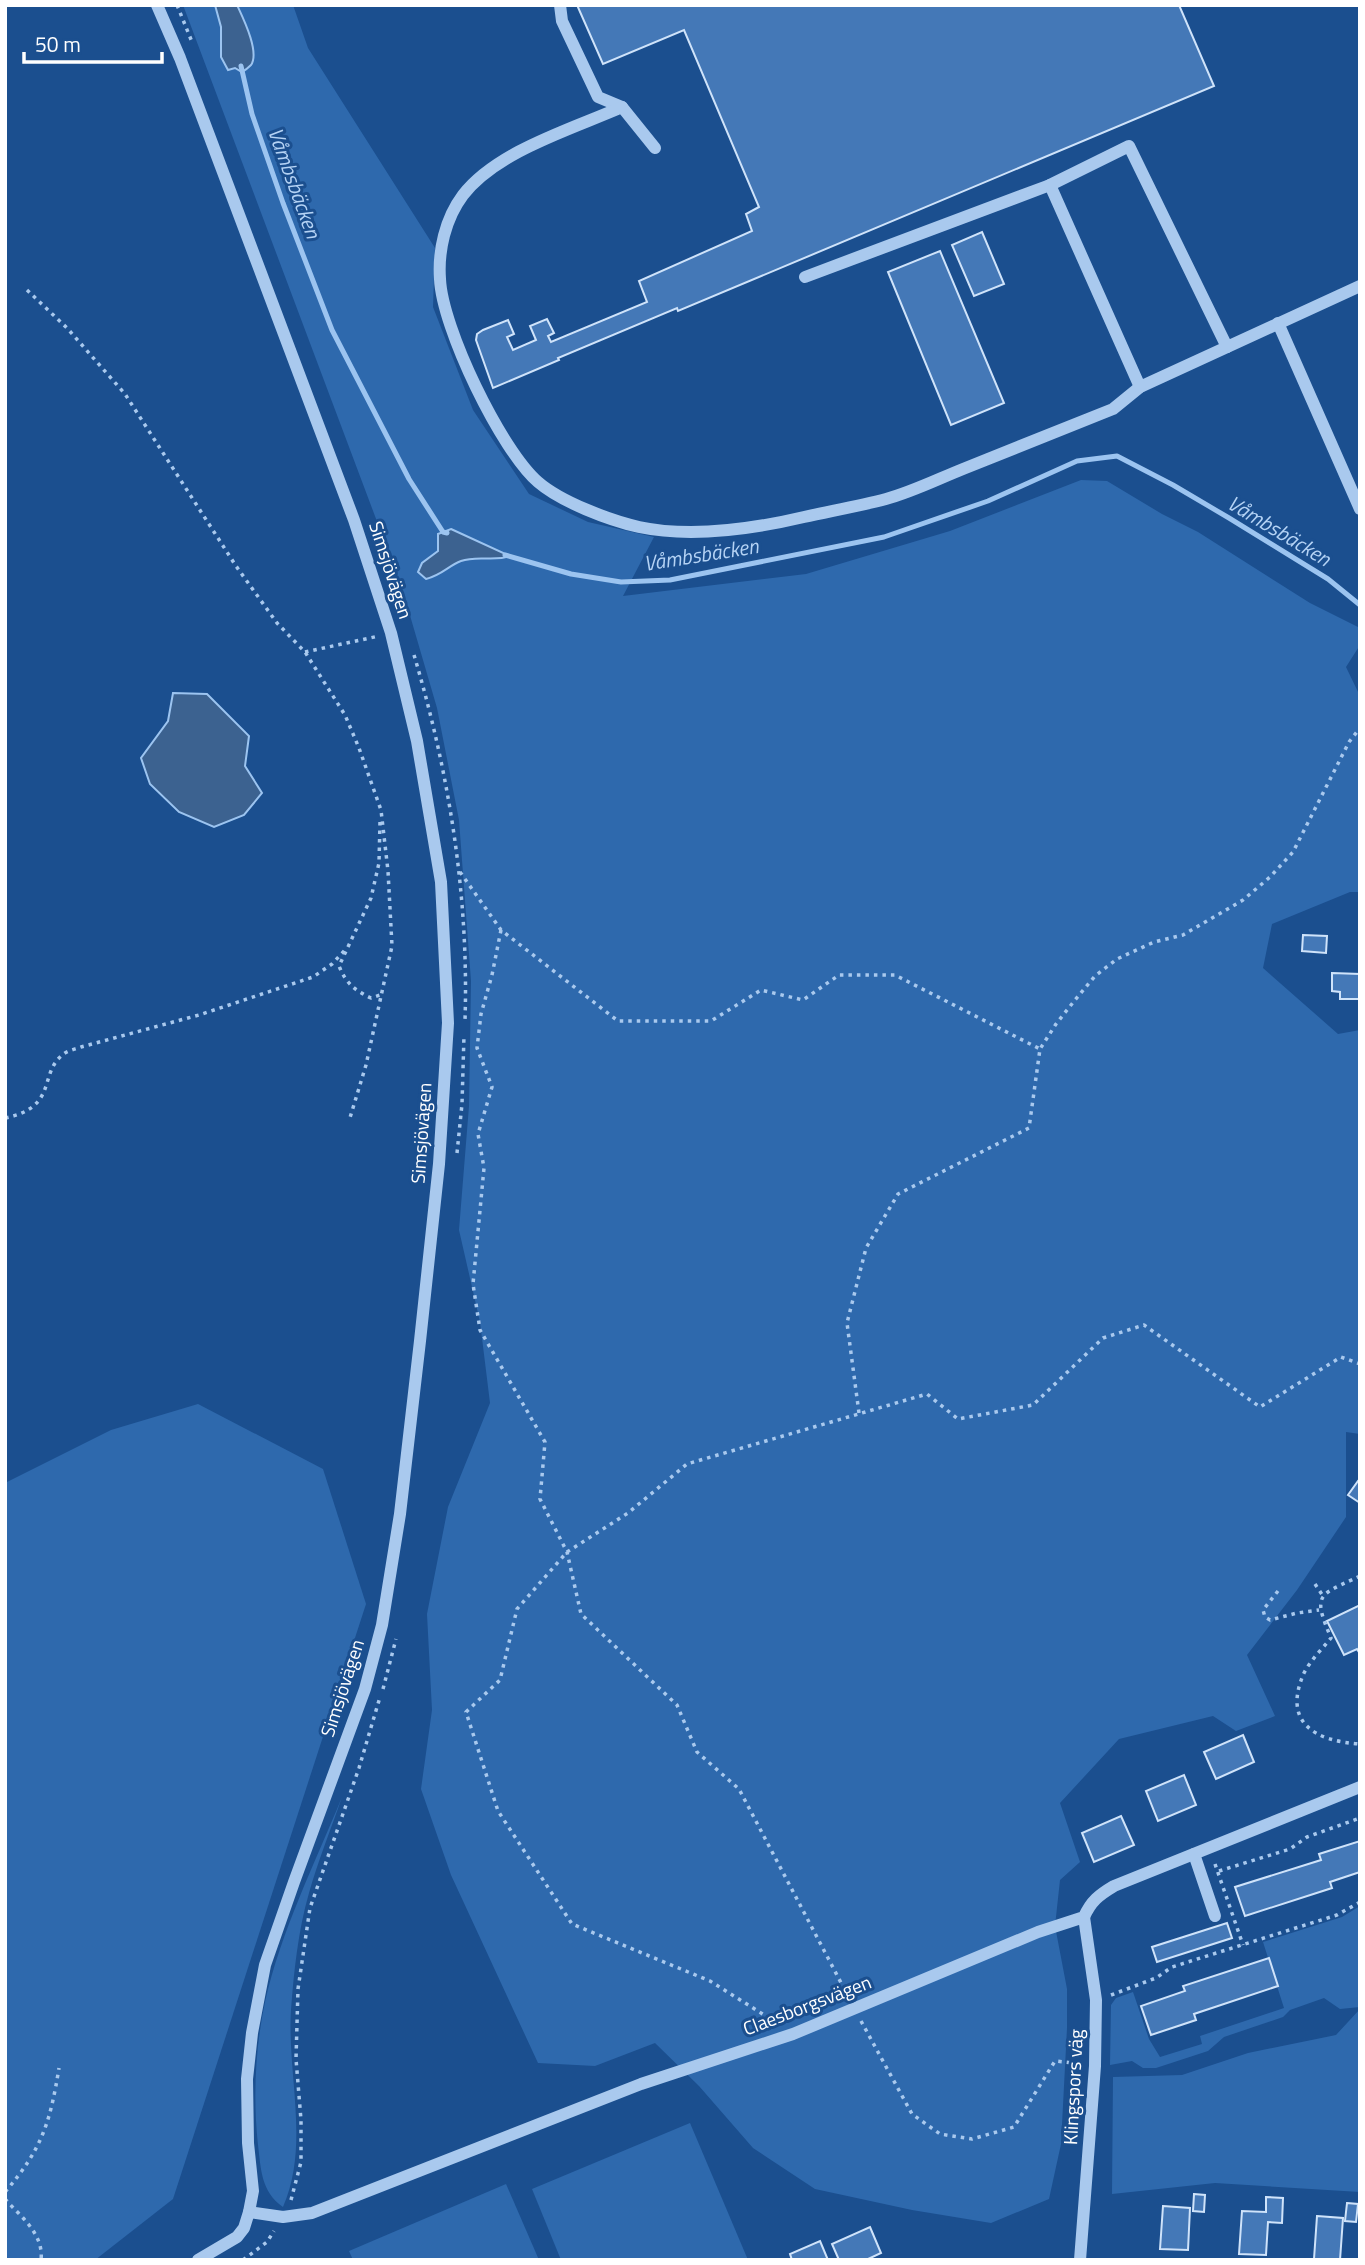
<svg xmlns="http://www.w3.org/2000/svg" width="1365" height="2265" viewBox="0 0 1365 2265" font-family="'Titillium Web',sans-serif">
  <style>
    .green { fill: #2e69ad }
    .water { fill: #3c6290; stroke: #9cc4f0; stroke-width: 2 }
    .lines { fill: none; stroke-linecap: round; stroke-linejoin: round }
    .stream { stroke: #9cc4f0; stroke-width: 5 }
    .building { fill: #4478b7; stroke: #cfe3fa; stroke-width: 2 }
    .path { stroke: #a9c9ee; stroke-width: 3.5; stroke-dasharray: 3.5 5; stroke-linecap: butt }
    .minor { stroke: #a9c9ee; stroke-width: 12 }
    .labels { text-anchor: middle; stroke-width: 6; stroke-linejoin: round; paint-order: stroke }
    .street-label { font-size: 19px; fill: #fff; stroke: #1b4f8f }
    .water-label { font-size: 21px; font-style: italic; fill: #b5d3f5; stroke: #1b4f8f }
  </style>
  <rect width="100%" height="100%" fill="#1b4f8f"/>
  <g class="green">
    <path d="M183,5H293L308,48L435,248L433,307L473,410L529,494L588,522L654,537L623,596L806,574L950,531L1081,480L1107,481L1162,514L1198,532L1310,603L1360,628V645L1346,667L1360,696V892H1350L1272,924L1263,968L1338,1034L1360,1030V1434L1346,1432V1517L1297,1590L1247,1655L1275,1716L1236,1731L1213,1716L1119,1739L1060,1803L1080,1862L1060,1880L1055,1926L1067,1989V2028L1061,2144L1049,2199L991,2223L912,2210L815,2189L753,2148L699,2086L655,2043L595,2066L538,2063L451,1875L421,1789L432,1710L427,1614L448,1507L490,1403L480,1322L459,1230L469,1106L471,981L459,820L437,708L402,588Z"/>
    <path d="M198,1404L323,1469L366,1604L173,2199L95,2260H5V1483L111,1430Z"/>
    <path d="M342,1797C331,1829 318,1861 309,1893C298,1931 294,1971 291,2010C287,2075 310,2145 283,2207C261,2192 261,2169 258,2145C253,2098 255,2049 265,2002C281,1931 315,1863 342,1797Z"/>
    <path d="M1360,1906V2007L1340,2009L1324,1998L1290,2010L1283,2017L1224,2037L1208,2051L1156,2068H1143L1132,2061L1110,2065L1111,2005L1116,1998L1133,1992L1149,2039L1160,2057L1202,2044L1200,2036L1284,2008L1263,1942L1342,1917Z"/>
    <path d="M1360,2009V2192L1215,2183L1112,2194L1113,2077L1182,2075L1248,2053L1336,2035Z"/>
    <path d="M690,2123L748,2260H561L532,2189Z"/>
    <path d="M506,2184L539,2260H353L349,2251Z"/>
  </g>
  <g class="water">
    <path d="M215,5H237C243,18 260,52 251,65C250,66 244,71 242,72L235,68L228,70L221,57V27Z"/>
    <path d="M451,529L510,556C495,562 477,555 461,561C448,566 442,575 426,579L418,572L422,563L438,551V534Z"/>
    <path d="M173,693L207,694L249,736L245,766L262,793L244,815L214,827L179,812L150,784L141,758L168,721Z"/>
  </g>
  <g class="lines">
    <g class="stream">
      <path d="M241,66L252,114L283,203L332,330L409,479L443,532L447,533"/>
      <path d="M505,555L571,574L621,582L670,580L884,537L988,501L1077,461L1117,456L1173,485L1229,518L1328,579L1360,605"/>
    </g>
  </g>
  <g class="building">
    <path d="M577,5H1179L1214,86L678,311L677,308L558,358L559,360L493,388L476,340L477,334L483,330L508,320L514,334L507,337L513,350L536,340L530,326L547,319L554,333L548,336L551,342L647,302L639,281L752,231L746,214L759,207L684,30L603,64Z"/>
    <path d="M982,232L1004,284L974,296L952,245Z"/>
    <path d="M940,251L1004,403L951,425L888,272Z"/>
    <path d="M1303,935L1327,936L1326,953L1302,951Z"/>
    <path d="M1332,973L1360,974V999H1340V992L1332,991Z"/>
    <path d="M1358,1481L1360,1482V1503L1348,1495Z"/>
    <path d="M1360,1605V1654L1357,1649L1344,1655L1327,1621Z"/>
    <path d="M1243,1735L1254,1762L1216,1779L1204,1752Z"/>
    <path d="M1184,1775L1196,1805L1158,1821L1146,1791Z"/>
    <path d="M1121,1816L1134,1845L1094,1862L1082,1833Z"/>
    <path d="M1360,1841V1872L1330,1882L1332,1888L1245,1916L1235,1887L1321,1860L1319,1854Z"/>
    <path d="M1227,1923L1232,1938L1157,1962L1152,1947Z"/>
    <path d="M1269,1958L1278,1986L1194,2014L1196,2020L1151,2035L1141,2006L1185,1991L1183,1986Z"/>
    <path d="M1194,2194L1205,2195L1204,2212L1193,2211Z"/>
    <path d="M1266,2197L1283,2198L1282,2223L1268,2222L1266,2255L1239,2254L1242,2211L1266,2212Z"/>
    <path d="M1347,2203L1358,2204L1356,2222L1345,2221Z"/>
    <path d="M1163,2206L1190,2208L1188,2250L1160,2249Z"/>
    <path d="M1317,2216L1343,2218L1340,2260L1314,2259Z"/>
    <path d="M870,2227L881,2253L866,2260H839L832,2244Z"/>
    <path d="M820,2241L828,2260H792L790,2254Z"/>
  </g>
  <g class="lines">
    <g class="path">
      <path d="M177,5L192,42"/>
      <path d="M27,290L67,328L125,394L236,566L277,623L305,652L345,715L359,748L381,810L388,871L392,946L366,1065L349,1121"/>
      <path d="M305,652L379,636"/>
      <path d="M414,655C449,772 469,897 465,1020"/>
      <path d="M380,822L379,863L371,898L339,966C346,983 354,990 371,998L383,994"/>
      <path d="M460,872L501,930L618,1021H711L761,990L803,1000L839,975H895L1040,1049"/>
      <path d="M501,930L492,975L481,1014L477,1048L492,1087L478,1134L484,1168L473,1284L480,1330L545,1442L540,1499L567,1552L581,1614L677,1705L697,1752L739,1789L848,1996"/>
      <path d="M5,1118C60,1107 37,1072 65,1053C70,1050 76,1049 81,1047L199,1015L313,977L332,964L345,950"/>
      <path d="M457,1153L462,1104L464,1035"/>
      <path d="M859,1413L847,1323L866,1248L898,1194L1029,1128L1040,1049L1056,1024L1075,1000L1095,976L1117,959L1154,942L1183,935L1243,900L1270,877L1293,852L1349,742L1360,728"/>
      <path d="M1360,1576C1318,1596 1312,1593 1331,1638C1322,1649 1310,1661 1304,1673C1282,1723 1315,1741 1360,1744"/>
      <path d="M1315,1584L1323,1596"/>
      <path d="M1278,1591L1263,1610L1265,1617L1270,1620L1297,1613L1319,1610"/>
      <path d="M383,1689L396,1639"/>
      <path d="M1215,1864L1243,1945"/>
      <path d="M1219,1871L1290,1849L1307,1837L1360,1818"/>
      <path d="M1111,1995L1156,1978L1172,1967L1337,1915L1360,1902"/>
      <path d="M861,2021L912,2114L940,2134L972,2139L1014,2127L1055,2061L1082,2064"/>
      <path d="M777,2023L710,1981L572,1924L498,1811L466,1712L500,1680L517,1609L567,1552L628,1513L687,1464L927,1394L958,1419L1033,1405L1103,1338L1144,1325L1260,1407L1341,1357L1360,1364"/>
      <path d="M5,2192C42,2149 50,2123 59,2068"/>
      <path d="M5,2199C21,2217 44,2234 41,2260"/>
      <path d="M291,2200L301,2162V2120L296,2059L298,1989L310,1908L359,1768L380,1697"/>
      <path d="M243,2260L267,2242L274,2231"/>
    </g>
    <g class="minor">
      <path d="M157,5L180,58L354,520L391,633L417,741L441,882L448,1023L439,1164L420,1341L400,1514L382,1625L365,1689L294,1882L265,1965L252,2033L247,2079L248,2143L253,2191L249,2212L244,2228L237,2237L198,2260"/>
      <path d="M560,5L562,21L598,97L622,107"/>
      <path d="M655,148L622,107C572,129 497,151 463,195C445,219 438,251 440,279C442,328 501,450 538,482C561,502 609,520 639,527C691,538 753,529 804,517C831,511 859,506 886,499C912,492 938,479 963,469C1013,449 1063,429 1113,409L1140,387L1360,286"/>
      <path d="M805,277L1050,185"/>
      <path d="M1278,323L1360,509"/>
      <path d="M1140,387L1050,185L1129,146L1227,347"/>
      <path d="M1194,1854L1215,1916"/>
      <path d="M249,2212L283,2217L312,2213L641,2084L793,2034L1038,1932L1084,1917C1091,1901 1099,1895 1114,1886L1360,1787"/>
      <path d="M1080,2260L1095,2066L1096,2000L1084,1917"/>
    </g>
  </g>
  <g class="labels">
    <g class="street-label">
      <text transform="translate(391 570) rotate(72)" y="7">Simsjövägen</text>
      <text transform="translate(421 1133) rotate(-86)" y="7">Simsjövägen</text>
      <text transform="translate(342 1688) rotate(-72)" y="7">Simsjövägen</text>
      <text transform="translate(807 2005) rotate(-21)" y="7">Claesborgsvägen</text>
      <text transform="translate(1073 2087) rotate(-87)" y="7">Klingspors väg</text>
    </g>
    <g class="water-label">
      <text transform="translate(294 183) rotate(70)" y="7">Våmbsbäcken</text>
      <text transform="translate(1279 531) rotate(31)" y="7">Våmbsbäcken</text>
      <text transform="translate(701 555) rotate(-9)" y="7">Våmbsbäcken</text>
    </g>
  </g>
  <rect width="1365" height="2265" fill="none" stroke="#ffffff" stroke-width="14"/>
  <path d="M24 52v10h138v-10" fill="none" stroke="#ffffff" stroke-width="3.5"/>
  <text x="35" y="52" font-size="21" fill="#ffffff" stroke="#1b4f8f" stroke-width="5" paint-order="stroke">50 m</text>
</svg>
